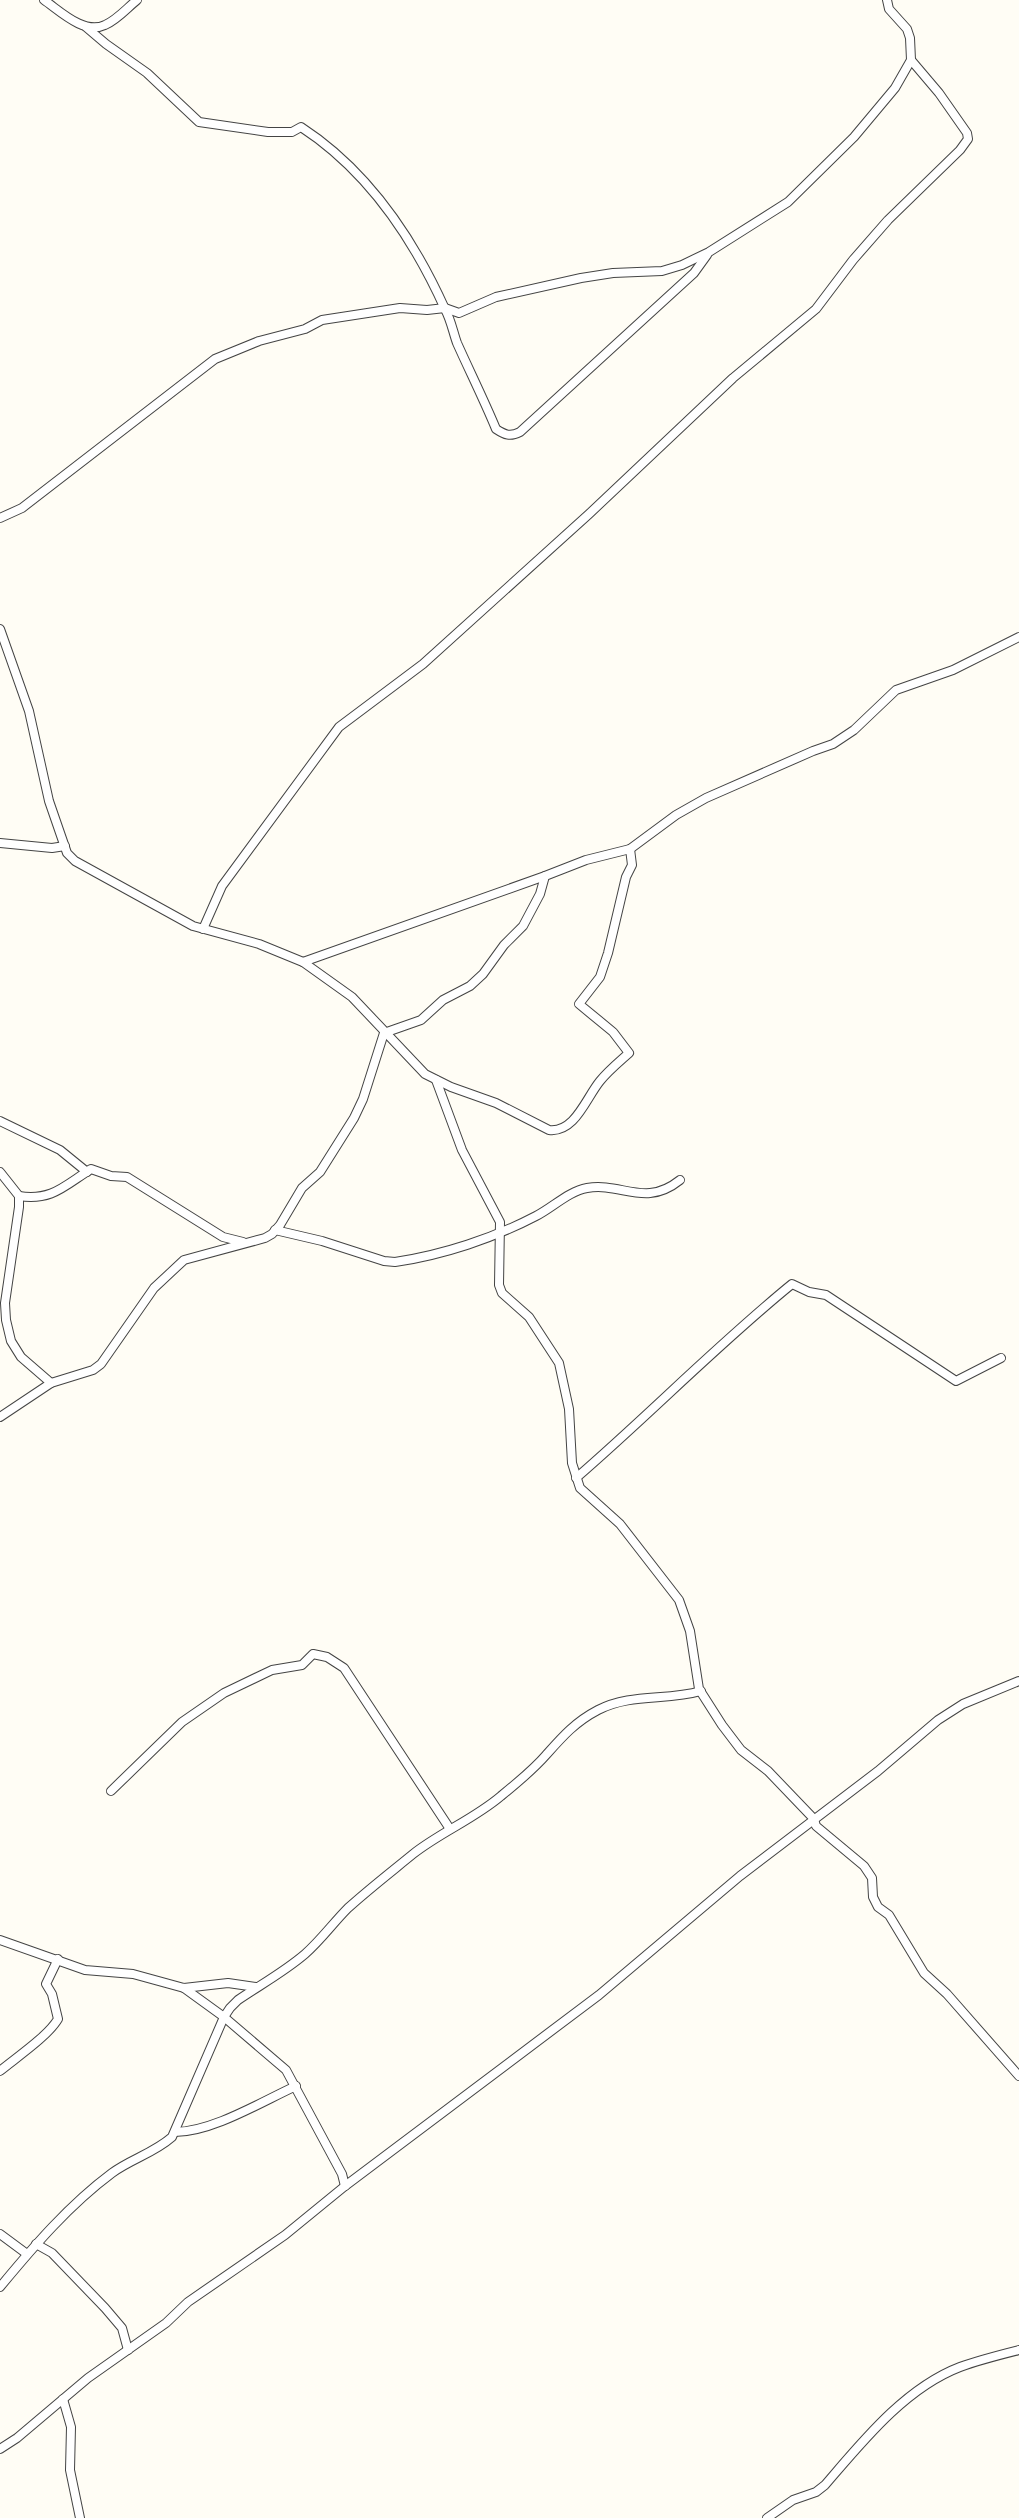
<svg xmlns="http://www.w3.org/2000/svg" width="1019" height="2518" viewBox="0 0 1019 2518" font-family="'IBM Plex Serif',serif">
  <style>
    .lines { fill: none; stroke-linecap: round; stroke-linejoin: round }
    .minor-casing { stroke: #444; stroke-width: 10 }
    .minor { stroke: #fff; stroke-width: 8 }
  </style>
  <rect width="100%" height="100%" fill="#fffdf5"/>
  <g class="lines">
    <g class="minor-casing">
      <g id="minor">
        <path d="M44,0C60,11 84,35 105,25C117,20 127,8 137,0"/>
        <path d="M86,27L106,44L147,73L199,122L268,132H292L301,127C367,170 413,238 445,309C451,320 453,332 457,343C470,372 484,400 496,429C505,435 510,437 520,432L694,273L707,255"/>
        <path d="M0,518L22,508L215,359L259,341L305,329L322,320L400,308L427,310L445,308L459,313L496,297L581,278L613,273L662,271L682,265L709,252L788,202L854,137L895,88L911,60"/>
        <path d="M0,629L29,711L49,801L67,853L75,861L193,926L259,944L303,962L352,997L425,1074L451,1087L496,1103L549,1130C575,1133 586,1098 600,1081C608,1071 619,1062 629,1053L613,1032L579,1004L600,977L608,953L626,877L632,865L630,849"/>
        <path d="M0,843L52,848L65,846"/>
        <path d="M203,929L222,886L339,727L423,664L589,514L733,378L816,309L853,260L888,220L960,150L968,139L967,133L939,93L911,60L910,38L907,29L889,9L887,0"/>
        <path d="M303,962L545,876"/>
        <path d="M436,1080L462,1150L500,1222L499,1285L502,1293L529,1317L559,1363L569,1409L572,1463L580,1488L620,1524L679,1600L690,1631L699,1689L722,1725L741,1750L768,1771L814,1819L816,1826L864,1866L872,1878L873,1897L878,1907L889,1915L924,1973L947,1994L1019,2076"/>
        <path d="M0,1121L60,1150L87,1172"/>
        <path d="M0,1172L19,1196V1207L5,1303L6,1320L11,1341L21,1357L51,1383"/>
        <path d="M19,1196C52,1201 64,1186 91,1169L111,1176L127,1177L223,1237L243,1242"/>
        <path d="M275,1230L322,1241L384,1261L395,1262C443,1255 494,1238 536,1216C552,1208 569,1191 587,1188C622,1182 645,1208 680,1180"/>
        <path d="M0,1417L51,1383L93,1370L101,1364L154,1288L184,1260L265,1238L272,1234L280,1225L302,1188L320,1172L354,1118L363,1099L384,1033L421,1020L443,1000L470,986L483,974L504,945L523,926L540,894L545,876L586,860L630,849L676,815L706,798L813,751L833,744L854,730L896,690L953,670L1019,637"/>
        <path d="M576,1478C649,1415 717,1345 792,1284L809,1292L826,1295L956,1381L1001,1358"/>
        <path d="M111,1791L182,1722L224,1693L272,1670L302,1665L313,1654L327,1657L344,1668L450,1829"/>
        <path d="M0,1940L85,1970L133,1974L184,1988L228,1983L256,1987"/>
        <path d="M184,1988L224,2017L286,2070L342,2174L345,2186"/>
        <path d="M0,2071C17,2057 48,2036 58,2019L52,1994L46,1984L58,1959"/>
        <path d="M175,2132C212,2132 261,2102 296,2086"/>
        <path d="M0,2234L27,2254"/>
        <path d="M36,2244L52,2253L105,2308L122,2328L128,2350"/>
        <path d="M0,2287C34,2246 69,2205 112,2173C131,2159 154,2153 172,2137L224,2017L230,2008L238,2000C260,1985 284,1972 305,1954C321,1940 333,1923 348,1908C369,1889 391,1872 413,1854C441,1832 474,1819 501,1796C517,1783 533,1770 546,1755C562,1737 575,1722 598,1710C631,1693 666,1701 701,1691"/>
        <path d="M63,2399L71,2427L70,2470L80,2518"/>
        <path d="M0,2449L17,2438L88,2378L166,2323L188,2302L285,2235L345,2186L599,1995L740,1876L878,1771L938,1720L963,1704L1019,1681"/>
        <path d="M767,2518L793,2500L816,2492L825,2485C862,2442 905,2388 960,2367C979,2360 999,2355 1019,2350"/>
      </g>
    </g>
    <use href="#minor" class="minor"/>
  </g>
</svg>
